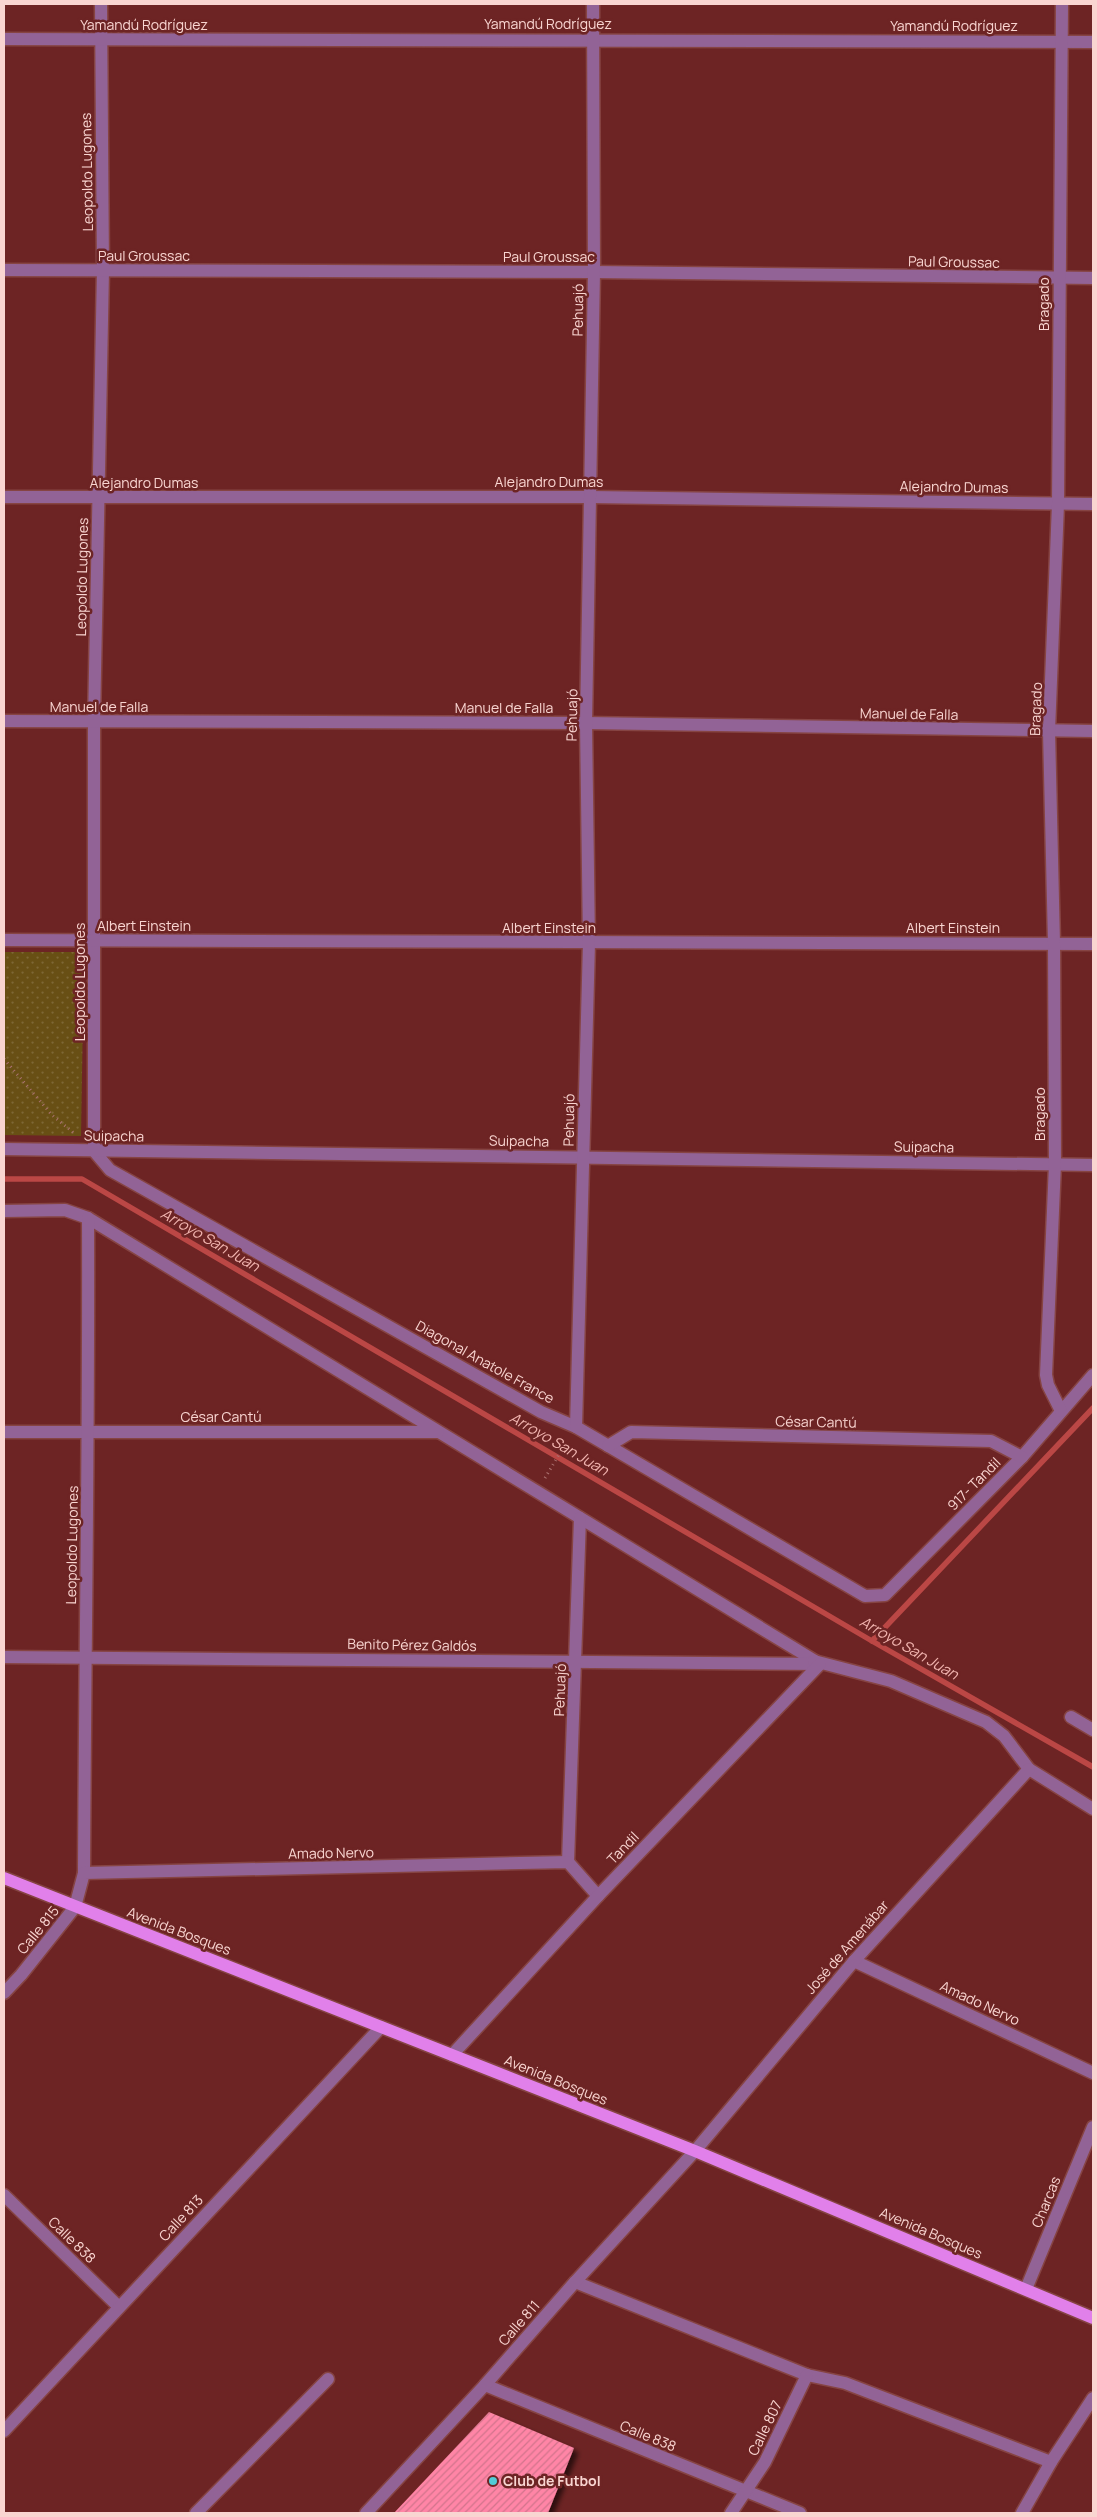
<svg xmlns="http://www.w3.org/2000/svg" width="1097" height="2517" viewBox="0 0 1097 2517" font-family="Manrope,sans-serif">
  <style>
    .green { fill: url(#green-dots) }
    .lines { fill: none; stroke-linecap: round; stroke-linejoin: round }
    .stream { stroke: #bb4745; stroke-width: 5.5 }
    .building { fill: url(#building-hatch); filter: url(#shadow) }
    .minor-casing { stroke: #864443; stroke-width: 15 }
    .major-casing { stroke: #864443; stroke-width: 15 }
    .path { stroke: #ab7270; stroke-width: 3; stroke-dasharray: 1 4; stroke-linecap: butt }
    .minor { stroke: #926396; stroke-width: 12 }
    .major { stroke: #e180ea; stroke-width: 12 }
    .poi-dot { fill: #52cbd7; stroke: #6d2424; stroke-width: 2 }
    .labels { text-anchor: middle; stroke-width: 5; stroke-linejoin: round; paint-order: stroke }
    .street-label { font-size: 14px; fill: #f9d5d1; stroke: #6d2424 }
    .poi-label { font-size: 14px; font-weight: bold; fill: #f9d5d1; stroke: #6d2424; text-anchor: start }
    .water-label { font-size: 15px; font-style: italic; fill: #f1b4af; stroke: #6d2424 }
  </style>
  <defs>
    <pattern id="green-dots" width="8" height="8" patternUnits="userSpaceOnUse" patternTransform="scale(1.25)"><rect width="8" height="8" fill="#684f14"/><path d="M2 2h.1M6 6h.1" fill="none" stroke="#7e6735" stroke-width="1.8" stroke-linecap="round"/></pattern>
    <pattern id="building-hatch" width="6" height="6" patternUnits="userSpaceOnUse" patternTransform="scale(1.25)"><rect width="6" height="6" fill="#ff85a6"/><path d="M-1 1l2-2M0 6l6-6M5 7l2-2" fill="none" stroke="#d2748c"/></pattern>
    <filter id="shadow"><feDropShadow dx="4.5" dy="4.5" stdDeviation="2.5" flood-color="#0009"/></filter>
  </defs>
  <rect width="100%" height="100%" fill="#6d2424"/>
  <path class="green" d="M4,952H84L81,1136L4,1135Z"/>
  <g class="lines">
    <g class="stream">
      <path d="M4,1179H82L872,1641L1093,1767"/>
      <path d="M872,1641L1093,1408"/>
    </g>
  </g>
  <path class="building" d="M489,2412L574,2448L548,2513H394Z"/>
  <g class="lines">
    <g class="minor-casing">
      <g id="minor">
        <path d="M101,4L103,270L94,722V1151L110,1170L541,1412L576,1427L865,1596L885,1595L1022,1457L1093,1375"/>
        <path d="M4,39L1093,42"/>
        <path d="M4,270L594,272L1093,278"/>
        <path d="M4,497H591L1093,504"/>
        <path d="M4,721L586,723L1093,731"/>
        <path d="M4,940L1093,944"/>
        <path d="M4,1149L1093,1165"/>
        <path d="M4,1211L65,1210L88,1218L820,1664"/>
        <path d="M1061,1411L1048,1385L1046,1375L1055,1164L1054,943L1049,731L1058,504L1062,4"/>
        <path d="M576,1427L589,943L586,723L594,272L593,4"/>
        <path d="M4,1432H438"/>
        <path d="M608,1446L631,1432L991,1441L1022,1457"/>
        <path d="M4,1657L820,1664"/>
        <path d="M814,1661L891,1681L986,1722L1004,1736L1029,1769L1093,1809"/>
        <path d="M1071,1717L1093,1730"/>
        <path d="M568,1862L580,1518"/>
        <path d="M84,1873C85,1655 89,1436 88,1218"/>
        <path d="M854,1961L1093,2073"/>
        <path d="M4,1993L21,1975L75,1907L84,1873L568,1862L598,1896"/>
        <path d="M452,2055L598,1896L820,1664"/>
        <path d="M4,2195L119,2307"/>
        <path d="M575,2282L807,2375L845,2383L1051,2462"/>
        <path d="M1026,2289L1093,2127"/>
        <path d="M485,2385L800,2513"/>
        <path d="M4,2431L381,2027"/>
        <path d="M196,2513L328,2379"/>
        <path d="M366,2513L485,2385L575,2282L695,2151L854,1961L1029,1769"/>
        <path d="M731,2513L765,2462L807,2375"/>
        <path d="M1022,2513L1051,2462L1093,2398"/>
      </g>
    </g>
    <g class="major-casing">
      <path id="major" d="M4,1878L695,2151L1093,2318"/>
    </g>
    <g class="path">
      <path d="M4,1059L52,1115L75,1134"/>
      <path d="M545,1478L567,1441"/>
    </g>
    <use href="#minor" class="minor"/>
    <use href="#major" class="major"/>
  </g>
  <circle class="poi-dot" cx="493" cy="2481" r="5"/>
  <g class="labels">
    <g class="street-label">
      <text x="548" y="29">Yamandú Rodríguez</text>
      <text x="144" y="30">Yamandú Rodríguez</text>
      <text x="954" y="31">Yamandú Rodríguez</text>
      <text transform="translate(87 172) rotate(-91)" y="5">Leopoldo Lugones</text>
      <text x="144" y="261">Paul Groussac</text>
      <text x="549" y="262">Paul Groussac</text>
      <text transform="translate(954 262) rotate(1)" y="5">Paul Groussac</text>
      <text transform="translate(1044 304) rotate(-90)" y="5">Bragado</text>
      <text transform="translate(578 310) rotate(-89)" y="5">Pehuajó</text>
      <text x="549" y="487">Alejandro Dumas</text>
      <text x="144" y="488">Alejandro Dumas</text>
      <text transform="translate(954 487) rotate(1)" y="5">Alejandro Dumas</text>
      <text transform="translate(82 577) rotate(-89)" y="5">Leopoldo Lugones</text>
      <text x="99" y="712">Manuel de Falla</text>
      <text x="504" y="713">Manuel de Falla</text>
      <text transform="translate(1036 709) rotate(-88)" y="5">Bragado</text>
      <text transform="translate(909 714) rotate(1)" y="5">Manuel de Falla</text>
      <text transform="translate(572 715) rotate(-89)" y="5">Pehuajó</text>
      <text x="144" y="931">Albert Einstein</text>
      <text x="549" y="933">Albert Einstein</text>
      <text x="953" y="933">Albert Einstein</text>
      <text transform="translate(80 982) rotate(-90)" y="5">Leopoldo Lugones</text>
      <text transform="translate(1040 1114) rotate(-90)" y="5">Bragado</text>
      <text transform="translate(569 1120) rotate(-89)" y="5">Pehuajó</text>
      <text transform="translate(114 1136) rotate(1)" y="5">Suipacha</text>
      <text transform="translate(519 1141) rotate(1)" y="5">Suipacha</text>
      <text transform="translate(924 1147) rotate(1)" y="5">Suipacha</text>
      <text transform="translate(485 1362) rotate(29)" y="5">Diagonal Anatole France</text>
      <text x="221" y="1422">César Cantú</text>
      <text transform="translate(816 1422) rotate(1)" y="5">César Cantú</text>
      <text transform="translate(974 1484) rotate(-45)" y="5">917- Tandil</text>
      <text transform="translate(72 1545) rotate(-89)" y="5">Leopoldo Lugones</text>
      <text transform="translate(412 1645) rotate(1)" y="5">Benito Pérez Galdós</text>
      <text transform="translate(560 1690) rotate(-88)" y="5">Pehuajó</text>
      <text transform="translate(623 1848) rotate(-46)" y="5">Tandil</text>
      <text transform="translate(331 1853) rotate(-1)" y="5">Amado Nervo</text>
      <text transform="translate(38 1930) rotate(-51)" y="5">Calle 815</text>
      <text transform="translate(179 1931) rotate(21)" y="5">Avenida Bosques</text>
      <text transform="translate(847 1947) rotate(-49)" y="5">José de Amenábar</text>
      <text transform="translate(980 2003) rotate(25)" y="5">Amado Nervo</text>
      <text transform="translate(556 2080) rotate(22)" y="5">Avenida Bosques</text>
      <text transform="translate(1046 2202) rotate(-68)" y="5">Charcas</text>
      <text transform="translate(181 2218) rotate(-47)" y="5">Calle 813</text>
      <text transform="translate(931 2233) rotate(23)" y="5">Avenida Bosques</text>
      <text transform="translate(72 2240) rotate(44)" y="5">Calle 838</text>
      <text transform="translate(519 2323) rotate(-49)" y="5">Calle 811</text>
      <text transform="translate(765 2428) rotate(-64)" y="5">Calle 807</text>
      <text transform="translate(648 2436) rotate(22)" y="5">Calle 838</text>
    </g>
    <g class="poi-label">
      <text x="503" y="2486">Club de Futbol</text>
    </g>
    <g class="water-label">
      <text transform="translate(210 1240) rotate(30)" y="5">Arroyo San Juan</text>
      <text transform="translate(559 1444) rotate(30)" y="5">Arroyo San Juan</text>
      <text transform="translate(909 1648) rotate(30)" y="5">Arroyo San Juan</text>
    </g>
  </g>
  <rect width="1097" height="2517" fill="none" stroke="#f9d5d1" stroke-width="10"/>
</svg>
